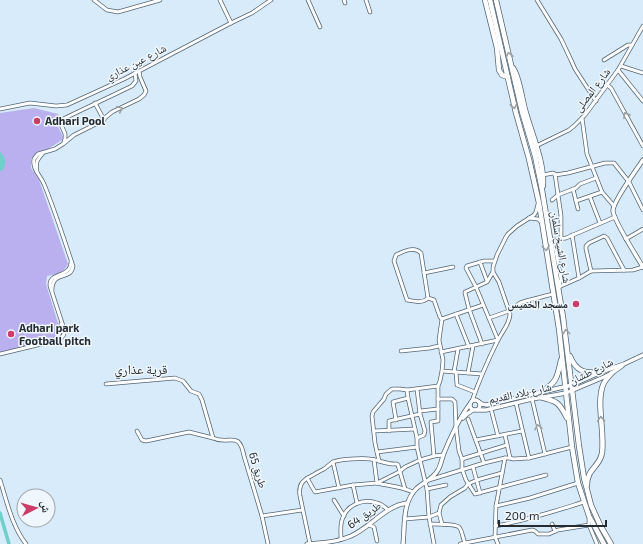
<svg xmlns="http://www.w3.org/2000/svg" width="643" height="544" viewBox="0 0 643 544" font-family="'Exo 2','Noto Naskh Arabic',sans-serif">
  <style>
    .green { fill: #baafef }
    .water { fill: #6ecfcb }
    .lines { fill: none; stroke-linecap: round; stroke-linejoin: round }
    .canal { stroke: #6ecfcb; stroke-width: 3.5 }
    .minor-casing { stroke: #546573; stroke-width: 4.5 }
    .tertiary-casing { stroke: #546573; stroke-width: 5 }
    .primary-casing { stroke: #546573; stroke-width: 6 }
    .minor { stroke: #fff; stroke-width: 3 }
    .tertiary { stroke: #fff; stroke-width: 3.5 }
    .primary { stroke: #fff; stroke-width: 4.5 }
    .oneway { stroke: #9ca0a2 }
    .poi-dot { fill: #cb3d68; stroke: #eff6fd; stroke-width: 1.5 }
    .labels { text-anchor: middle; stroke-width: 3; stroke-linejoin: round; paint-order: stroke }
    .street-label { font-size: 11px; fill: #242b31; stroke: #eff6fd }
    .poi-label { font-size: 11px; font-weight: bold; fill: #242b31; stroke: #eff6fd; text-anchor: start }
    .quarter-label { font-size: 13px; fill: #242b31; stroke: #eff6fd }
  </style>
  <rect width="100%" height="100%" fill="#d8ebfa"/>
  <path class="green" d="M34,108L58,114L60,118C54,125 61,130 63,137L62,140L48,149L37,152L31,159V168L39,180L68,264L62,273L47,276L46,284L60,330L53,339L0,354V113Z"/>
  <path class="water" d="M0,152C7,158 7,166 0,172Z"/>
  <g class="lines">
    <path class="canal" d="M0,513L9,544"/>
    <g class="minor-casing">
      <g id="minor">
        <path d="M94,0L107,10L118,12L160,0"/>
        <path d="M220,0L231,23"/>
        <path d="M308,0L320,27"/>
        <path d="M344,0L345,3"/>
        <path d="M366,0L370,12"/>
        <path d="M537,0L561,39L571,60L575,69L596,101"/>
        <path d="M604,60L628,45H632"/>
        <path d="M621,66L643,73"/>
        <path d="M618,70L643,101"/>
        <path d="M607,85L611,88L643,146"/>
        <path d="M95,103L104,120"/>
        <path d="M0,109L30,103L56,106L67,105L124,79L231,23L252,13L271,0"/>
        <path d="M582,118L587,154L602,192L614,206"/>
        <path d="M64,142C69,130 57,128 63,119L132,86L136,81L135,73"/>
        <path d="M536,146L569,130L574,126L585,115L618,70L643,26"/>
        <path d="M37,172C36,162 36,161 43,153"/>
        <path d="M543,175L553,173L555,174L561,216V239"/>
        <path d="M555,175L568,173L605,163H614L629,182L643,210"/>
        <path d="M573,189L578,209"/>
        <path d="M590,197L600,223"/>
        <path d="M552,200L558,195L576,188L580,184L596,178"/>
        <path d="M576,201L602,192"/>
        <path d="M529,218L538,219L542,223"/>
        <path d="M572,235L579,278"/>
        <path d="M626,239L643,229"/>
        <path d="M551,240L566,238L615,217"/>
        <path d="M554,240L561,279L559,287"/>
        <path d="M480,262L487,281"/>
        <path d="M591,271L586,249V246L589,243L604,236L607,238L624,270"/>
        <path d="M424,273L453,267"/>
        <path d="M559,287L579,278L591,271L633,270L643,267"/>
        <path d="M52,291C52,269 71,282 73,266C64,239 55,211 44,184C40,175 32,169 34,159L38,154L55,149L63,144L74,135L100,122L112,112L139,99L144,95L146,91L140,77L139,71"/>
        <path d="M428,298C422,304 414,301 407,300L394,261L396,255C404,251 414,246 421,253L428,298L434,300L440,317L442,319"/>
        <path d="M456,314L469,347"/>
        <path d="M489,318L509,311L520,303L526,301L553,294"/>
        <path d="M442,319L483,305"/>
        <path d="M52,341C59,336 61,333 61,324"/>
        <path d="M482,344L469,309L465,293V292L487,282L493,272V267L497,255L506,237L508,234L517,226L534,215L536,212L538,204"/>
        <path d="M401,351L430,348L439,346"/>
        <path d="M441,352L498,340L476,287L466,268L467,266L484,261H494"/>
        <path d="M0,354L58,340C63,337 65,335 64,329L50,286C49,271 70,279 71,262"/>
        <path d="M442,371L482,374"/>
        <path d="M454,372L458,349"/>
        <path d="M456,372L457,385L475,392"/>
        <path d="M468,373L473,346"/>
        <path d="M106,384L175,378L183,381L191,391L199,394L202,400L213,438C229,446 239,429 244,456L262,516L268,544"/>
        <path d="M417,389L420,414L425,431L424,435L417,438"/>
        <path d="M407,390L408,398L417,438V447L420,460L427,489L429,517L434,544"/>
        <path d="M438,399H452L455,402L456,427L459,451L462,459V469L466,480L475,494L546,475"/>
        <path d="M532,399L545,454"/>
        <path d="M472,401C479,381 487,362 497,342C501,333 510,324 510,314L499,282L493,272"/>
        <path d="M516,403L529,458"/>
        <path d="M491,409L498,436"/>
        <path d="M420,411L438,409"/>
        <path d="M468,419L484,463"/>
        <path d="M396,420L393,402L408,398"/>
        <path d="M137,431L142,440L146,441L189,432L213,438"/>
        <path d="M374,431L415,429"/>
        <path d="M389,431V421L420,414"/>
        <path d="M505,435L510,458"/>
        <path d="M476,440L522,431"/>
        <path d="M377,452L417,447"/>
        <path d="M434,456L431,423V422L438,421V386L440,381L442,371L443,360L439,340L442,319"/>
        <path d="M462,459L507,445"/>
        <path d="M374,460L377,483"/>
        <path d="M379,461L375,443L372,416L373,412L384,399L386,394L392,389H400L407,390L438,386"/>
        <path d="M333,462L339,488"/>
        <path d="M473,467L480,493"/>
        <path d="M307,478L315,492L353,485L377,483L399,472L405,467L420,460L434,456L443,455"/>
        <path d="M0,480C7,502 12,526 26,544"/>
        <path d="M429,480L484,463L505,458H510L513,459L529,458L572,447"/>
        <path d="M377,483C389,486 402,487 413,492"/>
        <path d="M353,485L357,503"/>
        <path d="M427,489L446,485"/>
        <path d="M334,500L344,516"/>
        <path d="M496,506L530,498L578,483"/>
        <path d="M439,513L442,524"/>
        <path d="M262,516L302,510"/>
        <path d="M589,518V525L597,544"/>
        <path d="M405,519L429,517L439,513L441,505L450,497L465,488L468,484L477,480L502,473"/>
        <path d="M430,524C435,524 455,524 459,527C462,530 463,539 465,543"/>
        <path d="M552,524L555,531"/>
        <path d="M369,525L374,527L377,541"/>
        <path d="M495,526C525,521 555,511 584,502"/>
        <path d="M341,539C341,533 340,526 342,520C346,505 363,498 377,503C381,504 385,507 388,510"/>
        <path d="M310,544L300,496C298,484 303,480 313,475C316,473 320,471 324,469C327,467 330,464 333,462C339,459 363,458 370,459C379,460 388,465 397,464L398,465L405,489"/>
        <path d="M460,544L532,530L535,531L538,534H549L558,530L589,525"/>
        <path d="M498,544L495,537L496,506L505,458"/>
      </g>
    </g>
    <g class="tertiary-casing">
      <g id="tertiary">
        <path d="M643,160C637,169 614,200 613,210C612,218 637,257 643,267"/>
        <circle cx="475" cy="405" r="5"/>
        <path d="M479,402L482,404L487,405L572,385L601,372L624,364L643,355"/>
        <path d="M477,410H486L532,399L566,393L604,377L612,373L622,366"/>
        <path d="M463,418L467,414L473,410"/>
        <path d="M307,544C322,543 337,542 351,536C371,527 385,506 407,503"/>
        <path d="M403,544C405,525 402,502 417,488C424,482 433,479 438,470C441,465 442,458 444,453C451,436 459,418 470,404"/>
      </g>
    </g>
    <g class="primary-casing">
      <g id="primary">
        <path d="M485,0L497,48L499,70L502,75L508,77"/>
        <path d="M490,0L516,113L529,159L539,203L559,329L572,447L578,483L589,516L604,544"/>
        <path d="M496,0L522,112L535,156L542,190L563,317L579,446L584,478L591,505L600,525L611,544"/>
        <path d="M513,68C520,78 522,101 526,113C532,134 545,165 543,186"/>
        <path d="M570,356C576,372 586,374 601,372"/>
        <path d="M541,393C557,381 557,379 561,360"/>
        <path d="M540,397C557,401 559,402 567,418"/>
        <path d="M587,485C587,468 600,467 602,453C605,433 596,403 603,385C605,380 609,376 612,373"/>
      </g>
    </g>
    <use href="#minor" class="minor"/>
    <use href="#tertiary" class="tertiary"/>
    <use href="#primary" class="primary"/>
  </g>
  <defs><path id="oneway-chevron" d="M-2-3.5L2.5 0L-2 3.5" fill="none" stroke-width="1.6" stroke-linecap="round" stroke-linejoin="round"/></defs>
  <g class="oneway">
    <use href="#oneway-chevron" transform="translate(509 55) rotate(-103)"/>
    <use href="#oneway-chevron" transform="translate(514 106) rotate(77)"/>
    <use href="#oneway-chevron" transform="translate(120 109) rotate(-25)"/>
    <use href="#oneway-chevron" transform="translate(626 115) rotate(-119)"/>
    <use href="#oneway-chevron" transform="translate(546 248) rotate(81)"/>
    <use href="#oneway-chevron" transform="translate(566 332) rotate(-98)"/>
    <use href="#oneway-chevron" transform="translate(601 419) rotate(-92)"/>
    <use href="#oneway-chevron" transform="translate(538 427) rotate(-103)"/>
  </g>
  <g class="poi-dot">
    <circle cx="37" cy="121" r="4"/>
    <circle cx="576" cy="304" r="4"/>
    <circle cx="11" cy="334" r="4"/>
  </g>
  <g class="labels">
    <g class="street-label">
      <text transform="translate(136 62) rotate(-27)" y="4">شارع عين عذاري</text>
      <text transform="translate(592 90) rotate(-53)" y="4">شارع المصلى</text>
      <text transform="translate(561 247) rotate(80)" y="4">شارع الشيخ سلمان</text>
      <text transform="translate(591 371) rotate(-26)" y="4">شارع طشان</text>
      <text transform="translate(520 393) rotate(-12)" y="4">شارع بلاد القديم</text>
      <text transform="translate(258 470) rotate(73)" y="4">طريق 65</text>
      <text transform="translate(364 515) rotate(-35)" y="4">طريق 64</text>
    </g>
    <g class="poi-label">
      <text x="45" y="125">Adhari Pool</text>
      <text x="568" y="308" text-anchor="end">مسجد الخميس</text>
      <text x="19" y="332">Adhari park<tspan x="19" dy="13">Football pitch</tspan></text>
    </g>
    <g class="quarter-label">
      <text x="141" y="374">قرية عذاري</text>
    </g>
  </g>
  <g transform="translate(36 508) rotate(84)"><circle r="19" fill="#eff6fd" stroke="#9ea5ab"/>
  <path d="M0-3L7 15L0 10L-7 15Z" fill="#cb3d68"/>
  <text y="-6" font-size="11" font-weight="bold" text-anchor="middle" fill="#242b31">ش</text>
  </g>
  <path d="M499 520v6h107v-6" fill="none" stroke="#242b31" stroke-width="2"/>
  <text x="505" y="520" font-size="12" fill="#242b31" stroke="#eff6fd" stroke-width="3" paint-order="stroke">200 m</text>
</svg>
